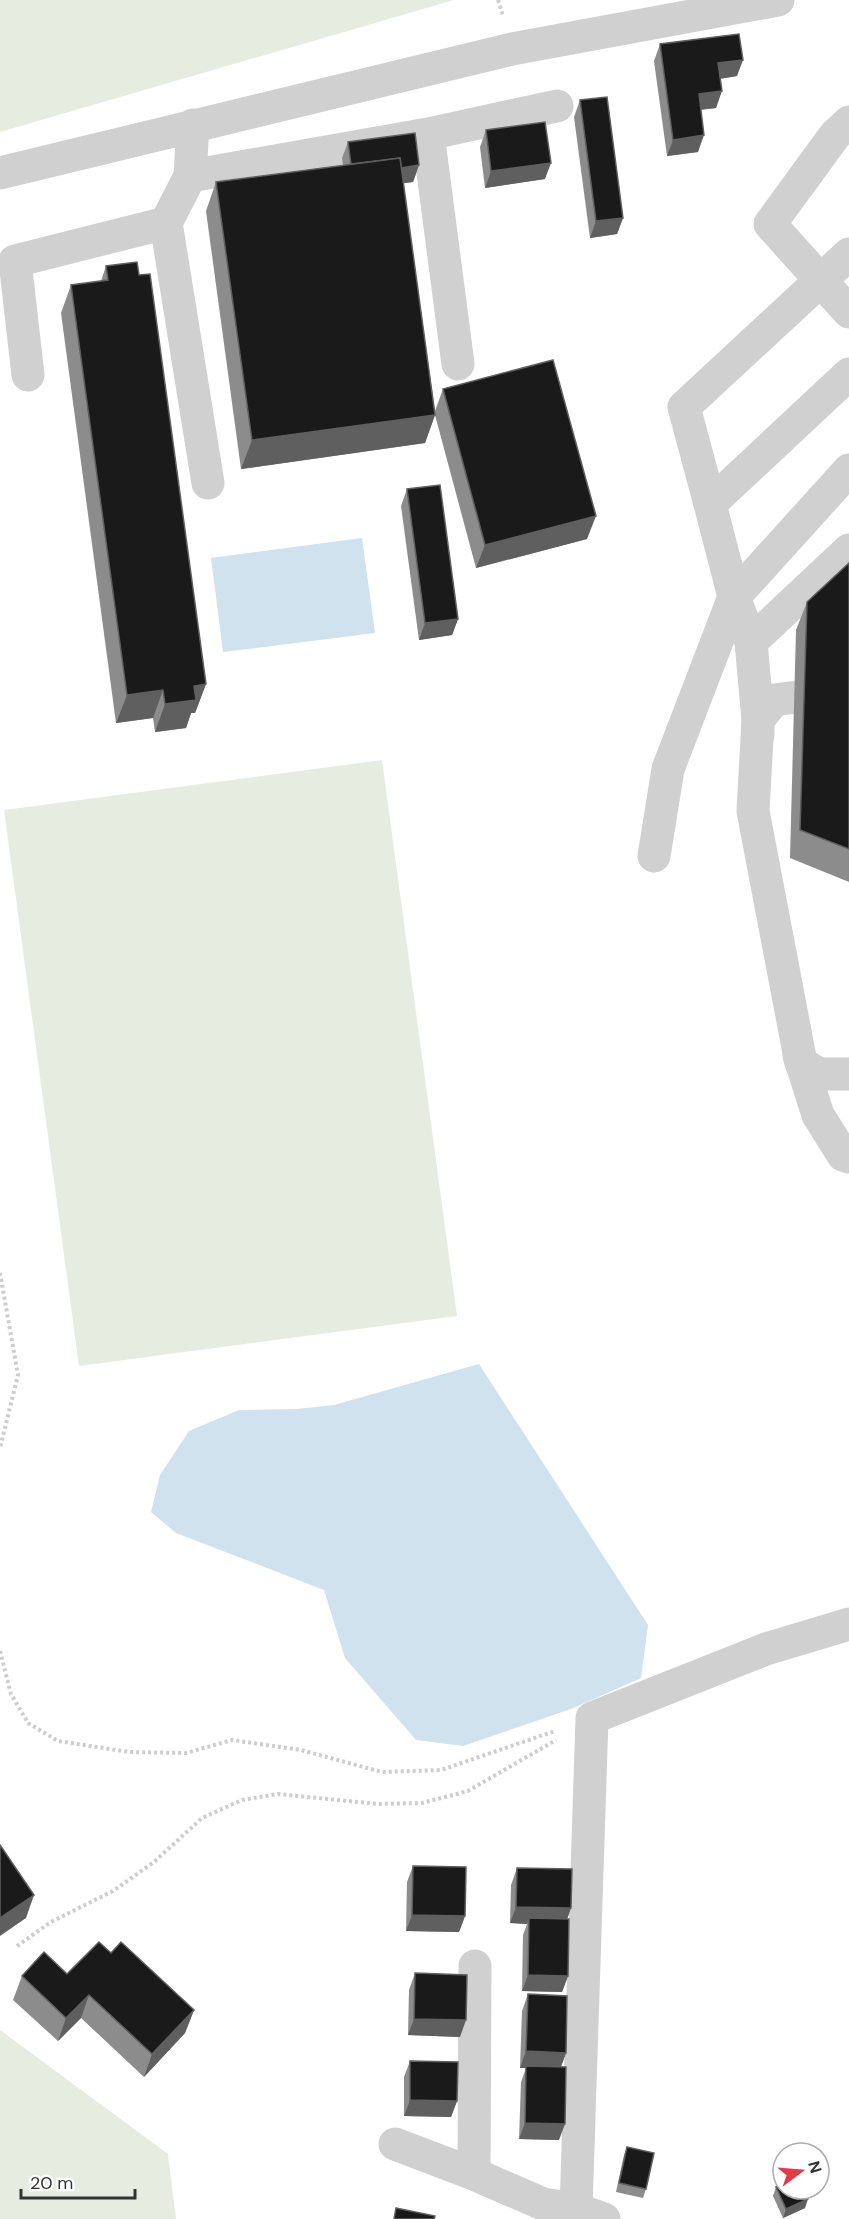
<svg xmlns="http://www.w3.org/2000/svg" width="849" height="2219" viewBox="0 0 849 2219" font-family="'DM Sans',sans-serif">
  <style>
    .green { fill: #e6ecdf }
    .water { fill: #cfe2ee }
    .lines { fill: none; stroke-linecap: round; stroke-linejoin: round }
    .path { stroke: #cdcdcd; stroke-width: 4; stroke-dasharray: 3 3; stroke-linecap: butt }
    .minor { stroke: #d0d0d0; stroke-width: 33 }
    .wall { fill: #8c8c8c }
    .shaded-wall { fill: #5f5f5f }
    .building { fill: #1a1a1a; stroke: #5f5f5f; stroke-width: 1.5 }
  </style>
  <rect width="100%" height="100%" fill="#fff"/>
  <g class="green">
    <path d="M0,0H454L0,132Z"/>
    <path d="M382,760L457,1316L79,1366L4,810Z"/>
    <path d="M0,2030L168,2154L176,2219H0Z"/>
  </g>
  <g class="water">
    <path d="M362,538L375,633L223,652L211,558Z"/>
    <path d="M479,1364L648,1625L641,1678L571,1709L463,1746L416,1740L345,1658L324,1590L176,1533L151,1512L160,1475L189,1431L239,1410L297,1409L334,1405Z"/>
  </g>
  <g class="lines">
    <g class="path">
      <path d="M498,0L503,16"/>
      <path d="M0,1273L18,1375L0,1448"/>
      <path d="M0,1651L11,1694L28,1723L58,1741L129,1752L186,1753L232,1740L301,1750L382,1772L441,1770L555,1731"/>
      <path d="M17,1946L51,1922L113,1891L154,1862L202,1818L242,1800L278,1794L378,1804L422,1803L468,1791L556,1740"/>
    </g>
    <g class="minor">
      <path d="M849,122L835,135L770,224L849,312"/>
      <path d="M428,134L458,364"/>
      <path d="M0,173L512,49L778,0"/>
      <path d="M190,176L428,134L557,106"/>
      <path d="M166,223L190,176L193,125"/>
      <path d="M849,374L710,504L734,597L751,642L758,720L753,811L801,1063L819,1074H849"/>
      <path d="M28,375L15,261L166,223L208,483"/>
      <path d="M710,504L684,407L849,254"/>
      <path d="M751,642L849,550"/>
      <path d="M758,735V720L774,700L797,697L849,698"/>
      <path d="M654,856L668,769L734,597L849,470"/>
      <path d="M799,1055L818,1115L843,1155L849,1157"/>
      <path d="M395,2144L474,2174L543,2204L576,2209"/>
      <path d="M474,2174L475,1966"/>
      <path d="M604,2219L576,2209L592,1718L766,1649L849,1624"/>
    </g>
  </g>
  <g class="wall">
    <path d="M660,44L737,76L720,79L716,108L701,110L698,152L667,156L654,61Z"/>
    <path d="M580,100L623,218L617,234L590,238L574,117Z"/>
    <path d="M486,130L545,179L485,188L480,147Z"/>
    <path d="M348,142L419,165L413,182L403,183L435,411L443,389L587,539L476,568L435,415L425,443L241,469L206,211L216,182L343,165L342,158Z"/>
    <path d="M106,266L206,684L195,713H191L186,728L155,732L153,718L116,723L61,313L71,285L101,281Z"/>
    <path d="M407,489L458,619L452,635L419,640L401,506Z"/>
    <path d="M849,563V882L790,858L796,630L807,602Z"/>
    <path d="M413,1866L465,1916L459,1932L406,1931L407,1882Z"/>
    <path d="M517,1868L571,1908L567,1919L568,1976L562,1992L522,1991L523,1935L527,1924L510,1923L511,1885Z"/>
    <path d="M111,1953L194,2010L185,2033L144,2077L81,2018L58,2041L13,2000L22,1976L67,1974Z"/>
    <path d="M415,1973L460,2037L408,2035L409,1990Z"/>
    <path d="M528,1994L566,2053L561,2067L559,2140L519,2139L521,2082L526,2068H520L522,2011Z"/>
    <path d="M410,2061L457,2101L451,2117L404,2116V2077Z"/>
    <path d="M627,2147L646,2189L643,2198L616,2192L624,2155Z"/>
    <path d="M776,2187L805,2208L783,2218L773,2196Z"/>
  </g>
  <g class="shaded-wall">
    <path d="M743,60L737,76L712,80L718,63Z"/>
    <path d="M722,91L716,108L693,110L699,94Z"/>
    <path d="M704,135L698,152L667,156L673,140Z"/>
    <path d="M551,163L545,179L485,188L491,171Z"/>
    <path d="M419,165L413,182L347,191L353,175Z"/>
    <path d="M623,218L617,234L590,238L596,221Z"/>
    <path d="M435,415L425,443L241,469L252,440Z"/>
    <path d="M596,516L587,539L476,568L485,545Z"/>
    <path d="M458,619L452,635L419,640L425,623Z"/>
    <path d="M206,684L195,713H191L186,728L155,732L165,704L194,686Z"/>
    <path d="M163,690L153,718L116,723L127,695Z"/>
    <path d="M34,1895L26,1918L0,1936V1918Z"/>
    <path d="M516,1907L571,1908L565,1925L529,1918L527,1924L510,1923Z"/>
    <path d="M412,1915L465,1916L459,1932L406,1931Z"/>
    <path d="M528,1975L568,1976L562,1992L522,1991Z"/>
    <path d="M89,1995L81,2018L58,2041L66,2018Z"/>
    <path d="M194,2010L185,2033L144,2077L152,2054Z"/>
    <path d="M414,2019L466,2020L460,2037L408,2035Z"/>
    <path d="M526,2051L566,2053L560,2069L526,2066V2068H520Z"/>
    <path d="M410,2100L457,2101L451,2117L404,2116Z"/>
    <path d="M525,2123L565,2124L559,2140L519,2139Z"/>
    <path d="M808,2199L805,2208L783,2218L786,2209Z"/>
  </g>
  <g class="building">
    <path d="M739,34L743,60L718,63L722,91L699,94L704,135L673,140L660,44Z"/>
    <path d="M607,97L623,218L596,221L580,100Z"/>
    <path d="M545,122L551,163L491,171L486,130Z"/>
    <path d="M415,133L419,165L401,168L400,158L351,164L348,142Z"/>
    <path d="M400,158L435,415L252,440L216,182Z"/>
    <path d="M137,262L139,275L150,274L206,684L194,686L196,700L165,704L163,690L127,695L71,285L108,280L106,266Z"/>
    <path d="M553,360L596,516L485,545L443,389Z"/>
    <path d="M440,485L458,619L425,623L407,489Z"/>
    <path d="M849,563V849L800,830L807,602Z"/>
    <path d="M0,1845L34,1895L0,1918Z"/>
    <path d="M413,1866L466,1867L465,1916L412,1915Z"/>
    <path d="M517,1868L572,1869L571,1908L516,1907Z"/>
    <path d="M529,1918L569,1919L568,1976L528,1975Z"/>
    <path d="M99,1942L111,1953L121,1942L194,2010L152,2054L89,1995L66,2018L22,1976L44,1952L67,1974Z"/>
    <path d="M415,1973L467,1975L466,2020L414,2019Z"/>
    <path d="M528,1994L567,1996L566,2053L526,2051Z"/>
    <path d="M410,2061L458,2062L457,2101L410,2100Z"/>
    <path d="M526,2066L566,2067L565,2124L525,2123Z"/>
    <path d="M627,2147L654,2153L646,2189L619,2183Z"/>
    <path d="M783,2184V2189H803L808,2199L786,2209L776,2187Z"/>
    <path d="M396,2208L435,2216L434,2219H394Z"/>
  </g>
  <g transform="translate(801 2171) rotate(74)"><circle r="28" fill="#ffffff" stroke="#adadad" stroke-width="1.5"/>
  <path d="M0-4.5L10 22L0 15L-10 22Z" fill="#e63946"/>
  <text y="-9" font-size="16" font-weight="bold" text-anchor="middle" fill="#333333">N</text>
  </g>
  <path d="M21 2189v9h114v-9" fill="none" stroke="#333333" stroke-width="3"/>
  <text x="30" y="2189" font-size="18" fill="#333333" stroke="#ffffff" stroke-width="4.5" paint-order="stroke">20 m</text>
</svg>
